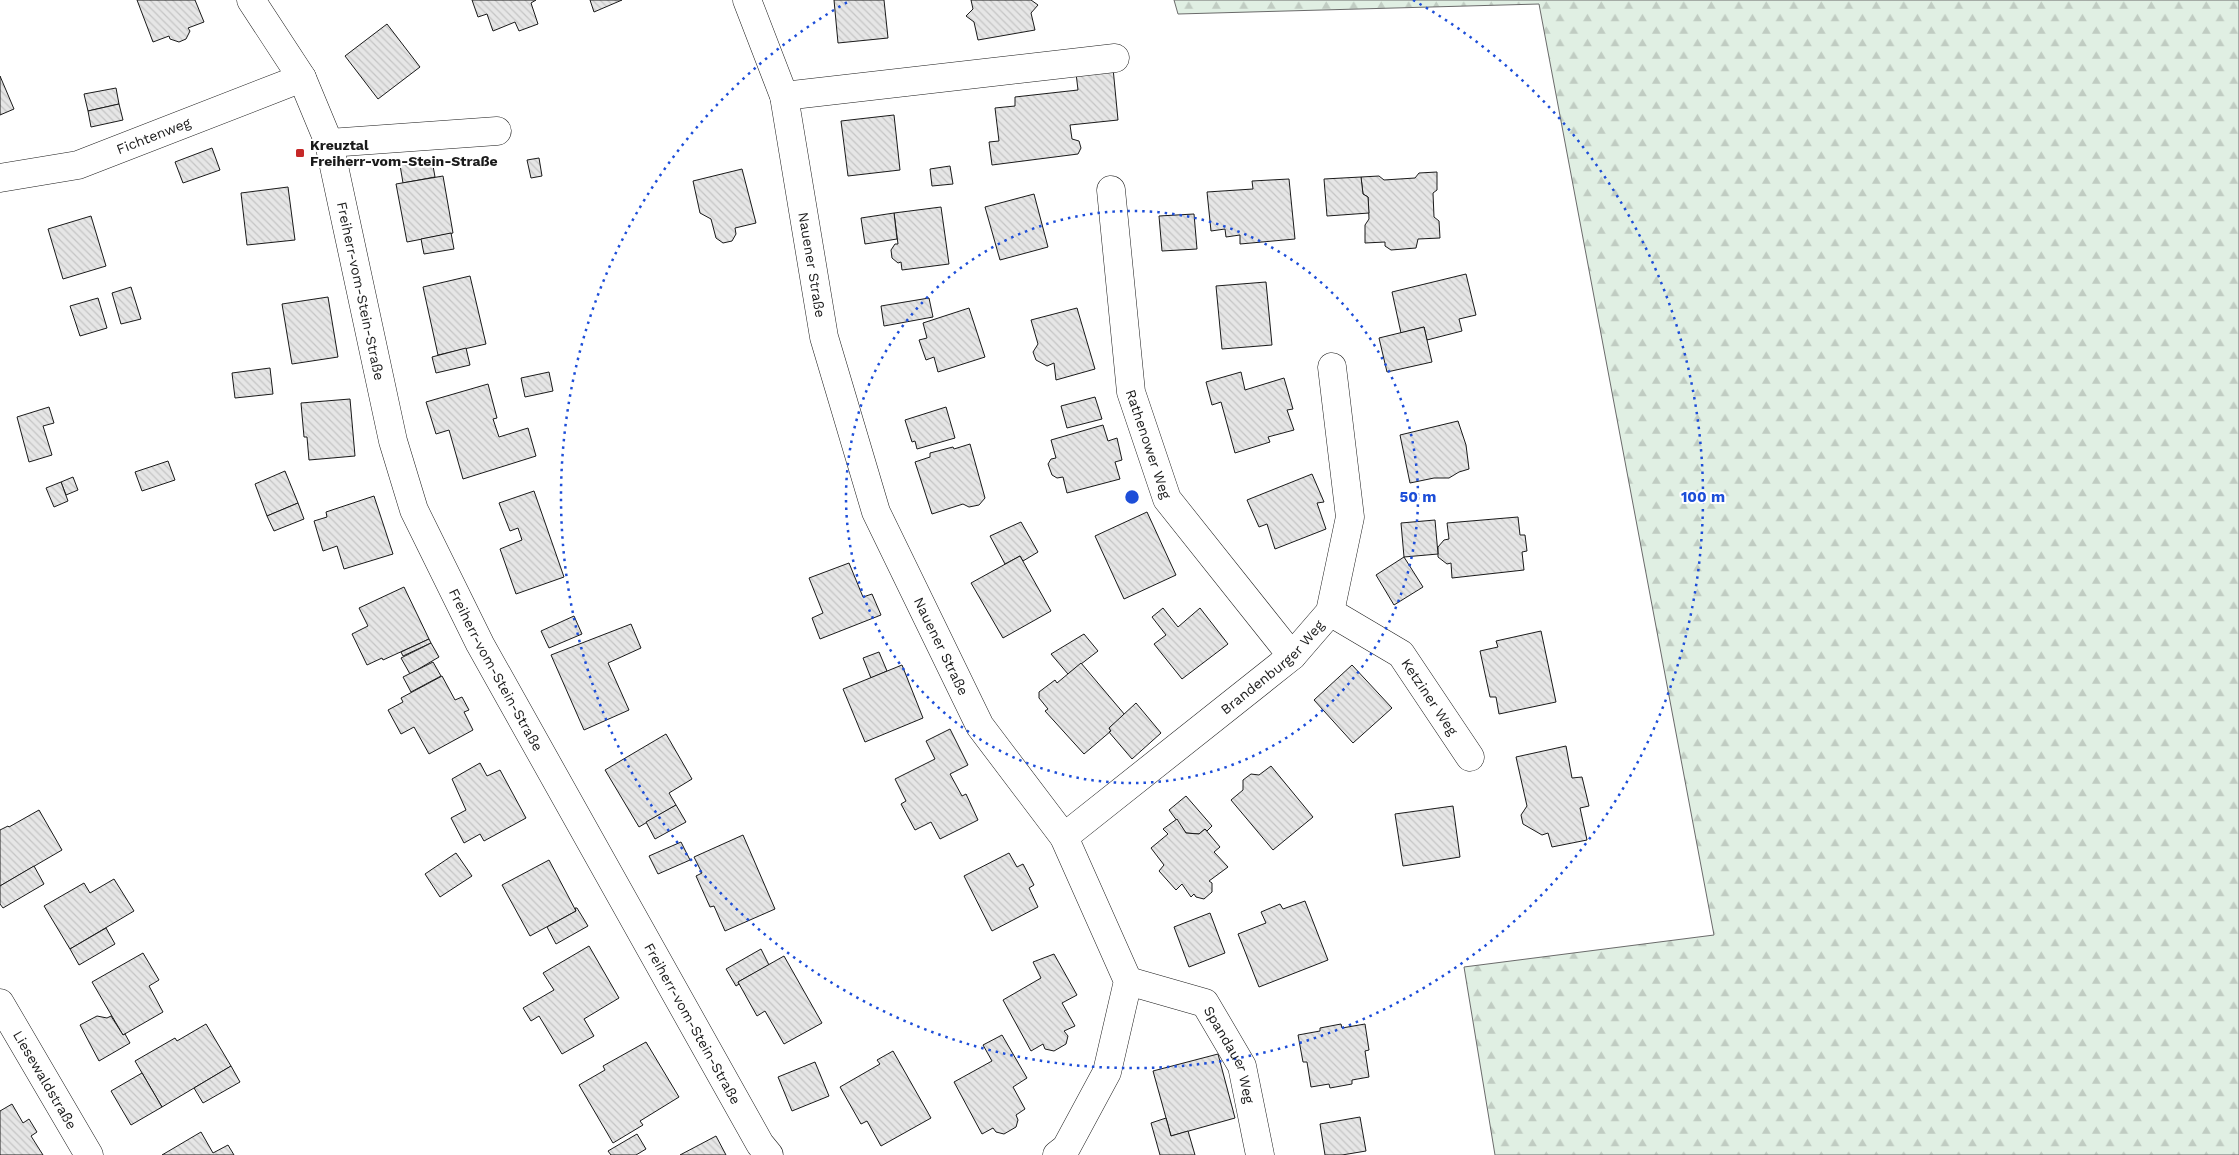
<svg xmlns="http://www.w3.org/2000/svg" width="2239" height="1155" viewBox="0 0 2239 1155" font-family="'Work Sans',sans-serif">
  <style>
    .forest { fill: url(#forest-firs); stroke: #6a6a6a }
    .building { fill: url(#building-back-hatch); stroke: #1a1a1a }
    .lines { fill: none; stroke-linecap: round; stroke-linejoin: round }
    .minor-casing { stroke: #1a1a1a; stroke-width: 29 }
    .minor { stroke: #fff; stroke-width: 28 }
    .ring { fill: none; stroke: #1d4ed8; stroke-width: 2.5; stroke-dasharray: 2.5 5 }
    .poi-dot { fill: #c62828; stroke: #fff; stroke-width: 2 }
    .labels { text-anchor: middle; stroke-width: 4; stroke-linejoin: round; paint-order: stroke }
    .street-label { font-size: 14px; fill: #1a1a1a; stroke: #fff }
    .poi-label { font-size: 14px; font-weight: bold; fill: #1a1a1a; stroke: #fff; text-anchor: start }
    .centre { fill: #1d4ed8; stroke: #fff; stroke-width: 2.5 }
    .ring-label { font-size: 15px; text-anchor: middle; font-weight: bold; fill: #1d4ed8; stroke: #fff; stroke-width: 4; stroke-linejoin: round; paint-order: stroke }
  </style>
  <defs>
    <pattern id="forest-firs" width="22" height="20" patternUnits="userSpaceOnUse" patternTransform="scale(1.25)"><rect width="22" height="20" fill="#e0efe3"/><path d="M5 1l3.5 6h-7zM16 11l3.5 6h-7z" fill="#c0ccc2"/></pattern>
    <pattern id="building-back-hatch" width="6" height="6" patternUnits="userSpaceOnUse" patternTransform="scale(1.25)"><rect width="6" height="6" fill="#e6e6e6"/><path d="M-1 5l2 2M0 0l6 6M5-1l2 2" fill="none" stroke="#c5c5c5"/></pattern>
  </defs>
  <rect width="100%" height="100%" fill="#fff"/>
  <path class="forest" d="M1174,0H2239V1155H1495L1464,967L1714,935L1539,4L1178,14Z"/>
  <g class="building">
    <path d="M137,0H195L204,22L188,28L190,31L186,39L179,42L170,39L169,36L153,42Z"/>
    <path d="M472,0H536L531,3L538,24L519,31L515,22L493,31L487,14L478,17Z"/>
    <path d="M590,0H622L594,12Z"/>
    <path d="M834,0H884L888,38L838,43Z"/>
    <path d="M971,0H1031L1038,5L1031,13L1035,30L978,40L974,22L966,16L973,9Z"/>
    <path d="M387,24L420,67L378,99L345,56Z"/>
    <path d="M1113,68L1118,120L1070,125L1072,139L1079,141L1081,148L1078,154L992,165L989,142L999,141L995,108L1015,106V97L1078,90L1076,73Z"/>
    <path d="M0,76L14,109L0,115Z"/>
    <path d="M116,88L119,104L88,111L84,94Z"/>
    <path d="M119,104L123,120L91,127L88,111Z"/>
    <path d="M894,115L900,170L848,176L841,121Z"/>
    <path d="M212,148L220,170L183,183L175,162Z"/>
    <path d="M539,158L542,176L531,178L527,160Z"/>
    <path d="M432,160L435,177L403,183L400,165Z"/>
    <path d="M950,166L953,184L932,186L930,169Z"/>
    <path d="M742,169L756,223L735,228L736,234L732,241L723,243L716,238L711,219L700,213L693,181Z"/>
    <path d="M1437,172V190L1433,193L1434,217L1439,221L1440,238L1418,239L1416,248L1391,250L1385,246V242L1365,243V225L1369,219L1368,197L1363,194L1361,177L1379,176L1384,180L1415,178L1419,173Z"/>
    <path d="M443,176L453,233L407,242L396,184Z"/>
    <path d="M1361,177L1363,194L1368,197L1369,213L1327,216L1324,179Z"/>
    <path d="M1289,179L1295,239L1240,244V235L1226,237L1225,229L1211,231L1207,192L1253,189L1252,181Z"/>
    <path d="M288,187L295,240L247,245L241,193Z"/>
    <path d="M1034,194L1048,247L1000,260L985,207Z"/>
    <path d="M941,207L949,264L902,270L901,262L898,263L892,258L891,250L895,244H898L894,213Z"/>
    <path d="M894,213L897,239L865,244L861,218Z"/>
    <path d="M1194,214L1197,249L1162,251L1159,216Z"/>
    <path d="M91,216L106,266L63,279L48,229Z"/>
    <path d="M451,233L454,249L424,254L421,239Z"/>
    <path d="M1466,274L1476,315L1459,319L1462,331L1427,340L1424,327L1401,333L1392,292Z"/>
    <path d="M470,276L486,344L438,355L423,287Z"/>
    <path d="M1266,282L1272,345L1222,349L1216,286Z"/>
    <path d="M131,287L141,319L121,324L112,293Z"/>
    <path d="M328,297L338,357L292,364L282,304Z"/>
    <path d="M98,298L107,328L80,336L70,306Z"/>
    <path d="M929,298L933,317L884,326L881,306Z"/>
    <path d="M969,308L985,357L938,372L934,357L926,360L919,340L927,338L923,323Z"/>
    <path d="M1077,308L1095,369L1056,380L1054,363L1047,366L1036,360L1033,352L1038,344L1031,320Z"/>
    <path d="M1424,327L1432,362L1387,372L1379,338Z"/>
    <path d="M466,348L470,365L436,373L432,357Z"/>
    <path d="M270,368L273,394L235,398L232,373Z"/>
    <path d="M549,372L553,391L525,397L521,378Z"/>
    <path d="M1241,372L1245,390L1284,378L1293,409L1287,410L1294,430L1268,437L1270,442L1235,453L1221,402L1212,405L1206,382Z"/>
    <path d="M488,384L497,418L493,419L499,437L528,428L536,456L463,479L449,430L436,434L426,402Z"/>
    <path d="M1095,397L1102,419L1067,428L1061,406Z"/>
    <path d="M350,399L355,456L309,460L307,437H304L301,403Z"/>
    <path d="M49,407L54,423L43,426L52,455L29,462L17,417Z"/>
    <path d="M946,407L955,438L917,449L915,441L912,442L905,420Z"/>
    <path d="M1458,421L1466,445L1469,469L1459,472L1449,478H1434L1410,483L1400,435Z"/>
    <path d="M1103,425L1108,441L1117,438L1122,460L1115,462L1120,479L1067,493L1063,477L1057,478L1052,475L1048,464L1051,459L1056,458L1051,440Z"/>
    <path d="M970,444L985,498L979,505L969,507L963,504L932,514L915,462L930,457V453L953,447L954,449Z"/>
    <path d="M168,461L175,480L142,491L135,472Z"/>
    <path d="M285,471L298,503L267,516L255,484Z"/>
    <path d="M1312,474L1324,502L1317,503L1326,529L1275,549L1267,524L1259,527L1247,500Z"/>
    <path d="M73,477L78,490L66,495L61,482Z"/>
    <path d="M61,482L68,501L54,507L46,488Z"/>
    <path d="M534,491L564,577L516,594L500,549L522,540L518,528L510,531L499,503Z"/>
    <path d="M374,496L393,554L344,569L337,546L323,551L314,521L327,517L326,512Z"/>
    <path d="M298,503L304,519L274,531L267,516Z"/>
    <path d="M1147,512L1176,575L1124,599L1095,536Z"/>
    <path d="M1518,517L1520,535H1525L1527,551L1522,552L1524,570L1452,578L1451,563L1447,564L1438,557V547L1444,540L1449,539L1447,523Z"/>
    <path d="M1435,520L1438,554L1404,557L1401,523Z"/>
    <path d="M1021,522L1038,552L1023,561L1020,556L1005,564L990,536Z"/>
    <path d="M1020,556L1051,611L1003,638L971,583Z"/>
    <path d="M1404,557L1423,587L1394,605L1376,575Z"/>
    <path d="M849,563L863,597L872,594L881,615L820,639L812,618L823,613L809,578Z"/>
    <path d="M404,587L429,639L383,660L382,658L367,665L352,634L368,626L359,608Z"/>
    <path d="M1163,608L1178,627L1200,608L1228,644L1182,679L1154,644L1166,635L1152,617Z"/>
    <path d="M574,616L582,634L549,648L541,631Z"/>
    <path d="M631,624L641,648L608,663L629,710L584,730L551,655Z"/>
    <path d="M1541,631L1556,702L1499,714L1496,697H1490L1480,651L1498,647L1496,641Z"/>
    <path d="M1084,634L1098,651L1068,674L1051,654Z"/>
    <path d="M429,639L431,643L403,656L401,652Z"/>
    <path d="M431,643L439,657L410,674L401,658Z"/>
    <path d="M879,652L887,671L871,678L863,658Z"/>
    <path d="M433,662L441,676L411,692L403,677Z"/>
    <path d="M1081,663L1125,715L1109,728L1111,731L1084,754L1045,711L1048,709L1039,698V692L1055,680L1057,683Z"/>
    <path d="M902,665L923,718L865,742L843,689Z"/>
    <path d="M1352,665L1392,708L1353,743L1314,700Z"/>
    <path d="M442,676L455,700L462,697L469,710L464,712L473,730L429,754L414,727L401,734L388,710L403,702L401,698Z"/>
    <path d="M1136,703L1161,733L1132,759L1109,732L1111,731L1109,728Z"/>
    <path d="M950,729L968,765L950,774L962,796L966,794L978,820L940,839L931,822L915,830L901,804L906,801L895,779L935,759L926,741Z"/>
    <path d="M666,734L692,779L669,793L676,805L639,827L605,770Z"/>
    <path d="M1566,746L1572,778L1582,777L1589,806L1580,808L1587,840L1552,847L1548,833L1542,835L1523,824L1521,815L1527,806L1516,757Z"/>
    <path d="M480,763L487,776L500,770L526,818L484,841L480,834L464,843L451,818L466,810L452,779Z"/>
    <path d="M1271,766L1313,817L1273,850L1231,800L1243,790V780L1251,774L1259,775Z"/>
    <path d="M1186,796L1212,826L1207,831L1205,829L1199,834L1186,833L1169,810Z"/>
    <path d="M676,805L686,822L655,839L646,822Z"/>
    <path d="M1453,806L1460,857L1403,866L1395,814Z"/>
    <path d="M39,810L62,850L0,886V830L8,826L9,827Z"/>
    <path d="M1177,819L1186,833L1199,834L1205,829L1220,847L1214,852L1228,867L1209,881L1212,883V892L1204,899L1196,897L1194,894L1191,897L1182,884L1176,890L1159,871L1164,865L1151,848L1168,834L1163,829Z"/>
    <path d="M743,835L775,909L725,931L714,906L710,907L696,876L702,873L694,857Z"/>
    <path d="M681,842L690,860L658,874L649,856Z"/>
    <path d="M456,853L472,876L440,897L425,874Z"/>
    <path d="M1009,853L1017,867L1023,864L1034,885L1029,888L1038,907L992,931L964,876Z"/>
    <path d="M549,860L576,911L530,936L502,885Z"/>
    <path d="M34,866L44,884L3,908L0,904V886Z"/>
    <path d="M114,879L134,911L70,949L44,906L84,883L90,893Z"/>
    <path d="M1305,901L1328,960L1259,987L1238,934L1266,923L1261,912L1280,904L1283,909Z"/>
    <path d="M575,908H577L588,926L556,944L547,927L576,911Z"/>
    <path d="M1210,913L1225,953L1189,967L1174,927Z"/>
    <path d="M106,928L115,944L79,965L70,949Z"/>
    <path d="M589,946L619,998L584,1019L594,1036L562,1054L539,1016L531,1021L523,1008L554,990L543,973Z"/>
    <path d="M761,949L769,965L738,982L739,984L736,986L726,969Z"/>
    <path d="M143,953L159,980L149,986L163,1012L123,1035L92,982Z"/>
    <path d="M1054,954L1077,995L1062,1003L1075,1026L1064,1031L1068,1036L1066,1044L1054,1051L1045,1049L1043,1044L1031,1051L1003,1000L1041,978L1033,962Z"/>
    <path d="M784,956L822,1023L784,1044L765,1011L757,1016L738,982Z"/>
    <path d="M97,1016L107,1018L111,1016L123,1035L125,1034L130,1043L99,1061L80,1025Z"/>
    <path d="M206,1024L231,1066L162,1107L135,1061L175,1038L177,1041Z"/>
    <path d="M1341,1024L1342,1028L1365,1024L1369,1050L1365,1051L1369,1077L1352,1080V1084L1330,1088L1329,1084L1311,1087L1307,1062H1303L1298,1035L1320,1031V1028Z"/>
    <path d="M1002,1035L1027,1078L1013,1087L1025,1109L1016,1115L1018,1120L1016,1127L1004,1134L996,1132L993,1128L982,1134L954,1082L992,1061L983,1045Z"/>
    <path d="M646,1042L679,1097L640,1121L643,1125L613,1143L579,1085L605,1070L603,1066Z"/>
    <path d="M893,1051L931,1118L881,1146L867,1121L861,1124L840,1087L880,1064L877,1060Z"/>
    <path d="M1218,1054L1235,1118L1171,1136L1153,1071Z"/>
    <path d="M815,1062L829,1096L792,1111L778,1077Z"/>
    <path d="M231,1066L240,1082L203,1103L194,1088Z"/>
    <path d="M142,1073L162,1107L131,1125L111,1091Z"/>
    <path d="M12,1104L23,1123L29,1119L37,1132L31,1136L43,1155H0V1111Z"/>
    <path d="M1360,1117L1366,1151L1342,1155H1325L1320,1124Z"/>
    <path d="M1166,1118L1171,1136L1188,1131L1195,1155H1160L1151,1123Z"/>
    <path d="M201,1132L213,1153L228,1145L234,1155H162Z"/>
    <path d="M637,1134L646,1149L636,1155H611L608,1151Z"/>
    <path d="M716,1136L726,1155H680Z"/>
  </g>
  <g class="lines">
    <g class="minor-casing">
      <g id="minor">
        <path id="s1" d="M251,0L302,78L329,143L393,441L414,510L480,644L760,1144L769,1155"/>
        <path id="s2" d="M747,0L784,96L824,337L876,512L980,726L1064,837L1128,981L1107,1072L1066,1148L1057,1155"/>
        <path d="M784,96L1115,58"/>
        <path d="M329,143L497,131"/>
        <path id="s3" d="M0,178L78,165L302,78"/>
        <path id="s4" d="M1111,190L1131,392L1167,499L1292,656"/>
        <path id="s5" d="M1330,612L1401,654L1470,757"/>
        <path id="s6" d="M1064,837L1292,656L1330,612L1350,517L1332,367"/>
        <path id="s7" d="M1128,981L1205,1003L1242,1066L1260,1155"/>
        <path id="s8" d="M0,1003L89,1155"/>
      </g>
    </g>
    <use href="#minor" class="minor"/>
  </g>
  <g class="ring">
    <circle cx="1132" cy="497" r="286"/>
    <path d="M1413 0A571 571 0 1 1 851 0"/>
  </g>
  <rect class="poi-dot" x="295" y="148" width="10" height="10" rx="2.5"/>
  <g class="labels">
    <g class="street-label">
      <text dy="5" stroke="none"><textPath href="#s3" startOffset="160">Fichtenweg</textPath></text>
      <text dy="5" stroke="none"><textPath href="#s2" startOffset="274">Nauener Straße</textPath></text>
      <text dy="5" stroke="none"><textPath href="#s1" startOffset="315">Freiherr-vom-Stein-Straße</textPath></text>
      <text dy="5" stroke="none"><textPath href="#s4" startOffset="258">Rathenower Weg</textPath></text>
      <text dy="5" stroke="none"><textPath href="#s2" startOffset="679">Nauener Straße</textPath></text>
      <text dy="5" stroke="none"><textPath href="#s6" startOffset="269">Brandenburger Weg</textPath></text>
      <text dy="5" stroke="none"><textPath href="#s1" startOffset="720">Freiherr-vom-Stein-Straße</textPath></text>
      <text dy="5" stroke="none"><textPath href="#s5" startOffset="134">Ketziner Weg</textPath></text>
      <text dy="5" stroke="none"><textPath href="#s1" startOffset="1125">Freiherr-vom-Stein-Straße</textPath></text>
      <text dy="5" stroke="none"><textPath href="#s7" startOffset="138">Spandauer Weg</textPath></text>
      <text dy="5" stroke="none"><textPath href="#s8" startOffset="89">Liesewaldstraße</textPath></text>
    </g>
    <g class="poi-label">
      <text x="310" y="150">Kreuztal<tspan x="310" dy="16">Freiherr-vom-Stein-Straße</tspan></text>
    </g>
  </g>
  <circle cx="1132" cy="497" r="8" class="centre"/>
  <g class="ring-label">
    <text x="1418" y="502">50 m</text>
    <text x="1703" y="502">100 m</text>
  </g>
</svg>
